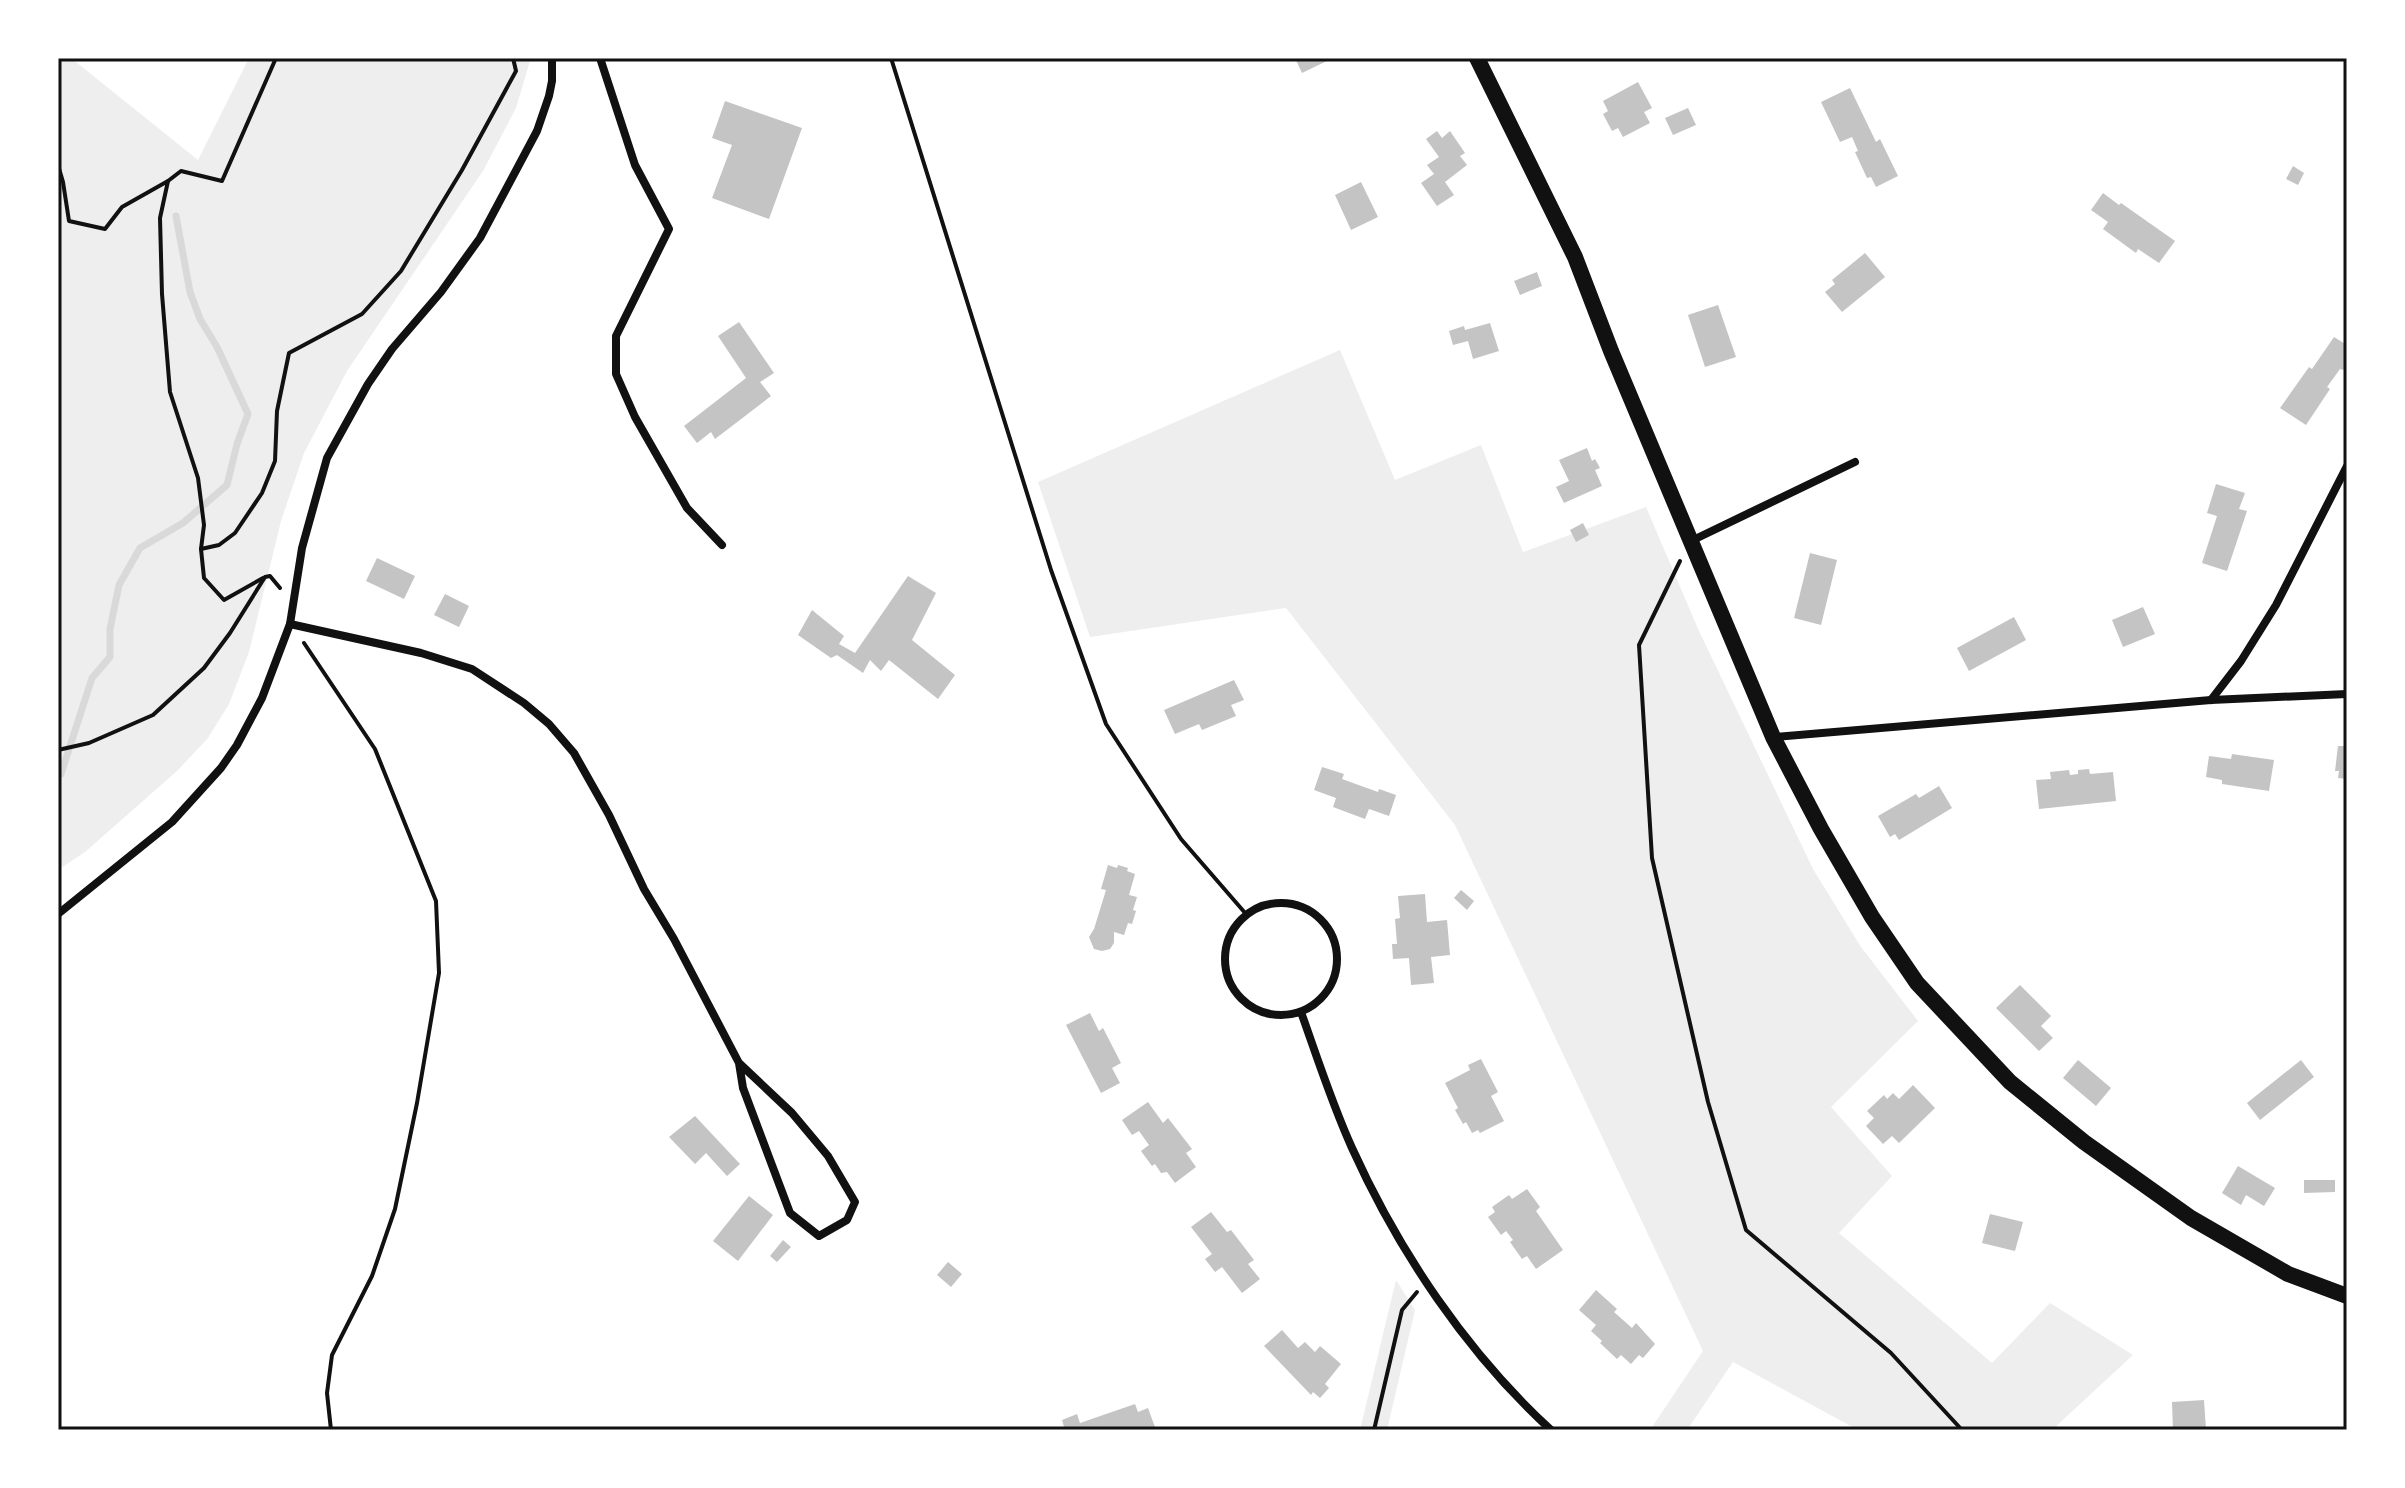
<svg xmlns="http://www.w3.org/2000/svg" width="2405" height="1488" viewBox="0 0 2405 1488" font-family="Mulish,sans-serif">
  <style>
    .green { fill: #eee }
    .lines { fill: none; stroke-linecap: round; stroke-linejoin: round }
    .stream { stroke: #d9d9d9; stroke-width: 7 }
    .building { fill: #c4c4c4 }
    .path { stroke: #111; stroke-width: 4 }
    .minor { stroke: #111; stroke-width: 8 }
    .secondary { stroke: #111; stroke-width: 16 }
    .neatline { fill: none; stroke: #111; stroke-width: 3 }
  </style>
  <rect width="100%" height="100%" fill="#fff"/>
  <g class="green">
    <path d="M58,58H71L198,160L249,58H529L530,61L516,108L483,171L347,371L304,453L281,521L249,652L229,704L208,738L177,771L85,852L58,870Z"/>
    <path d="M1340,350L1395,480L1481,445L1523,552L1646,507L1699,631L1813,869L1861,947L1918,1021L1831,1107L1892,1176L1839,1233L1992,1363L2050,1303L2133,1355L2052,1430H1858L1733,1362L1687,1430H1650L1703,1351L1455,825L1286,608L1090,637L1038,482Z"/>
    <path d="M1396,1280L1415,1310L1387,1430H1360Z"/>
  </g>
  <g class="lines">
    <path class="stream" d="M61,774L92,678L110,657V629L119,585L140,548L183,523L227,485L237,444L248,414L217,347L200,319L190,292L176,216"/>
  </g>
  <g class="building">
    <path d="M1295,58H1333L1302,73Z"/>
    <path d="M1638,82L1652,108L1644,112L1650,123L1623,137L1618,128L1612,131L1603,114L1608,111L1603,101Z"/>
    <path d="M1850,88L1876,142L1880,139L1898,176L1876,187L1871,177L1867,178L1855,152L1858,151L1852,137L1840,142L1821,102Z"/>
    <path d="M725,101L802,128L769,219L712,198L732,145L712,138Z"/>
    <path d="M1688,108L1696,125L1673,135L1665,118Z"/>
    <path d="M1437,131L1442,138L1450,131L1465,153L1460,156L1467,165L1445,182L1454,195L1437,206L1421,183L1434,174L1427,165L1439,157L1426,139Z"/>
    <path d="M2293,166L2304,173L2298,185L2286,179Z"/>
    <path d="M1361,182L1378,217L1351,230L1335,195Z"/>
    <path d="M2103,193L2119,205L2121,203L2175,241L2159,263L2138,249L2136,253L2103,229L2108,222L2091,210Z"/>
    <path d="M1865,253L1885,277L1842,312L1825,292L1835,284L1832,280Z"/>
    <path d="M1537,272L1542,286L1520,295L1514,281Z"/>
    <path d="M1718,305L1736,357L1705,367L1688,315Z"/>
    <path d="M739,322L774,373L760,382L771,396L715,439L711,432L697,443L684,426L746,378L718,336Z"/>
    <path d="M1490,323L1499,351L1473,359L1468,341L1453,345L1449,331L1464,326L1465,330Z"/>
    <path d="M2334,337L2347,345V365L2343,370L2340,369L2327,387L2330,389L2306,425L2280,408L2309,367L2312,369Z"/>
    <path d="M1587,448L1592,461L1595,459L1600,468L1595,470L1602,486L1564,503L1556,487L1569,481L1559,460Z"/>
    <path d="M2216,484L2245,493L2239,509L2247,511L2227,571L2202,563L2217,516L2207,513Z"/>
    <path d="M1583,523L1589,535L1576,542L1570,530Z"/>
    <path d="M1810,553L1837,560L1821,625L1794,618Z"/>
    <path d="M377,558L415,576L404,599L366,581Z"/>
    <path d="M908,576L936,593L912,640L955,675L938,699L889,660L881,671L870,660L863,673L837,655L831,658L798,635L812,610L844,636L839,644L855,653Z"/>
    <path d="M445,594L469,606L459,627L434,615Z"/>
    <path d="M2143,607L2155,634L2123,647L2112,620Z"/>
    <path d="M2014,617L2026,640L1969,671L1957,648Z"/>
    <path d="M1234,680L1244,700L1231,705L1236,716L1202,730L1199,724L1175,734L1164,710Z"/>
    <path d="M2338,746H2347V779L2338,778L2339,771H2335Z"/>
    <path d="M2232,754L2274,760L2269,791L2222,784V780L2206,777L2209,756L2231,759Z"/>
    <path d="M1322,767L1344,774L1342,779L1378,792L1379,789L1396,795L1389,816L1369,809L1365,819L1333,807L1336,798L1314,790Z"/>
    <path d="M2089,769L2090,774L2113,772L2116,801L2039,809L2036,780L2051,779L2050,772L2069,770L2070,775L2078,774V770Z"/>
    <path d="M1939,786L1952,808L1899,840L1895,834L1890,837L1878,816L1916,794L1919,798Z"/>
    <path d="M1108,865L1117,868L1118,865L1128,868L1127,871L1135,874L1129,895L1137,897L1133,910L1136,911L1132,924L1128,923L1124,935L1114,932V943L1110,949L1102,951L1094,949L1089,937L1094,929L1106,890L1101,889Z"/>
    <path d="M1461,890L1474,901L1467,910L1454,898Z"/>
    <path d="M1425,894L1427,922L1447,920L1450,955L1431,957L1434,983L1411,985L1409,958L1393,959L1392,944H1397L1395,919L1400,918L1398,896Z"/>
    <path d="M2020,985L2051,1016L2041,1026L2053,1038L2039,1051L1996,1008Z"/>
    <path d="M1090,1013L1099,1031L1103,1028L1121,1063L1112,1068L1120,1083L1101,1093L1066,1025Z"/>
    <path d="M1481,1059L1498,1092L1491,1096L1504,1121L1480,1133L1478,1130L1472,1133L1466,1122L1463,1124L1455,1110L1458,1108L1445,1083L1470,1070L1468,1065Z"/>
    <path d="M2078,1060L2111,1088L2096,1106L2063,1078Z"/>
    <path d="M2301,1060L2314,1077L2260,1120L2247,1103Z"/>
    <path d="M1913,1085L1935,1108L1899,1143L1892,1136L1883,1144L1866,1126L1874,1118L1867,1111L1884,1095L1887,1099L1893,1093L1899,1099Z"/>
    <path d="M1148,1102L1163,1123L1168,1118L1192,1149L1186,1153L1196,1167L1175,1183L1167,1172L1161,1173L1155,1164L1152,1166L1141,1151L1149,1145L1139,1131L1132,1135L1122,1120Z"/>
    <path d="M695,1116L740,1164L727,1176L706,1153L695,1164L669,1137Z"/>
    <path d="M2238,1166L2275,1188L2264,1206L2246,1195L2241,1205L2222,1193Z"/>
    <path d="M2304,1180H2335V1192L2304,1193Z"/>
    <path d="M1527,1189L1540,1207L1536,1211L1563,1250L1536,1269L1527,1256L1522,1259L1510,1242L1513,1240L1506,1231L1501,1235L1488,1217L1495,1212L1492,1207L1509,1195L1512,1199Z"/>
    <path d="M749,1196L773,1215L738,1261L713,1241Z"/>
    <path d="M1211,1212L1227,1232L1231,1230L1254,1260L1248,1264L1260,1279L1242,1293L1222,1267L1215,1272L1205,1259L1212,1254L1191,1227Z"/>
    <path d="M1990,1214L2023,1222L2015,1251L1982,1243Z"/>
    <path d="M783,1240L791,1247L777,1262L770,1256Z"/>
    <path d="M948,1262L962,1274L951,1287L937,1275Z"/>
    <path d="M1596,1290L1617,1309L1614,1312L1632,1328L1636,1323L1655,1344L1643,1358L1639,1355L1631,1364L1621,1355L1617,1359L1600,1343L1602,1341L1591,1331L1596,1325L1579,1310Z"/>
    <path d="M1282,1330L1298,1348L1305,1342L1315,1352L1320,1346L1341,1364L1325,1384L1329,1388L1320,1398L1313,1392L1311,1395L1264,1346Z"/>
    <path d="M2204,1400L2206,1430H2173L2172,1402Z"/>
    <path d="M1135,1404L1138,1412L1148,1408L1156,1430H1065L1062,1420L1077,1414L1080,1423Z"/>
  </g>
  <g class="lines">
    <g class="path">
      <path d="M891,58L1051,570L1106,724L1181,839L1246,914"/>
      <path d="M58,165L63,182L69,221L105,229L122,207L168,181L160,218L162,294L170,392L198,478L204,525L201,549L204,578L224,600L263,578"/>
      <path d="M168,181L181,171L222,181L276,58"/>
      <path d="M201,549L219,545L235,533L262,493L275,461L277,411L289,353L362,314L401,271L462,170L516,71L513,58"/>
      <path d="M1680,561L1639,645L1652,858L1708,1102L1746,1230L1891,1353L1962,1430"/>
      <path d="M304,643L375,749L436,901L439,973L417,1103L395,1209L372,1276L332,1355L327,1393L331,1430"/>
      <path d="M58,750L89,743L153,715L204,668L230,633L265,577L270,576L280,588"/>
      <path d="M1374,1430L1402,1310L1417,1292"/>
    </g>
    <g class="minor">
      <path d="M600,58L635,165L669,229L616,336V374L635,417L687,508L722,545"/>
      <path d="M1691,541L1855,462"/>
      <path d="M290,624L421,653L472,669L524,703L549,724L574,753L609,815L644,889L674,939L739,1063L792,1113L828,1156L855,1202L847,1220L819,1236L790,1213L743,1088L739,1063"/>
      <path d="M2211,700L2241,661L2276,605L2347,466"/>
      <path d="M1774,737L2211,700L2347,694"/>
      <circle cx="1281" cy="959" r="56"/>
      <path d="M58,914L172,822L221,768L237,745L262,698L290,624L302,548L327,458L368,384L392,349L441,292L480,238L537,131L549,96L552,81V58"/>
      <path d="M1301,1012C1317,1057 1332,1104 1352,1148C1399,1252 1467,1353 1551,1430"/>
    </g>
    <path class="secondary" d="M1477,58L1575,257L1611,351L1773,737L1821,829L1872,917L1917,983L2010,1082L2084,1142L2191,1218L2288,1274L2347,1296"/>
  </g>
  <rect width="2405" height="1488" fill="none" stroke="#ffffff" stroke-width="120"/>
  <rect x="60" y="60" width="2285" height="1368" class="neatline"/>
</svg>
